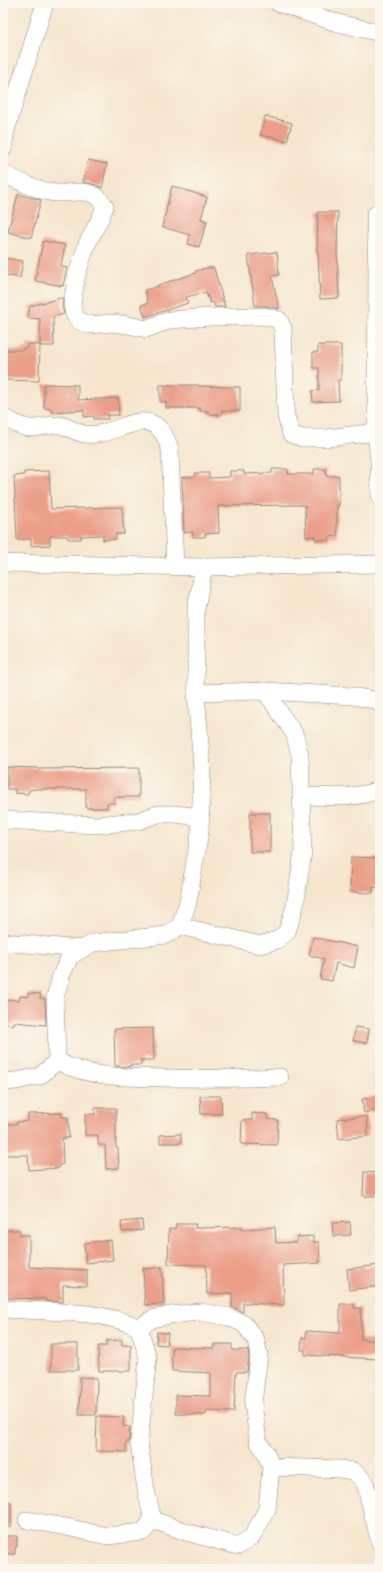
<svg xmlns="http://www.w3.org/2000/svg" width="383" height="1572" viewBox="0 0 383 1572" font-family="'IM FELL Double Pica',serif">
  <style>
    .building { fill: #eb9e88 }
    .lines { fill: none; stroke-linecap: round; stroke-linejoin: round }
    .minor-casing { stroke: #90887c; stroke-width: 18 }
    .minor { stroke: #fff; stroke-width: 17 }
  </style>
  <rect width="100%" height="100%" fill="#fbf7ec"/>
  <filter id="ink" filterUnits="userSpaceOnUse"><feTurbulence type="fractalNoise" baseFrequency=".025" numOctaves="2"/><feDisplacementMap in="SourceGraphic" scale="8" xChannelSelector="R" yChannelSelector="G"/><feConvolveMatrix kernelMatrix="1 2 1 2 8 2 1 2 1" color-interpolation-filters="sRGB"/></filter>
  <filter id="wash" filterUnits="userSpaceOnUse"><feTurbulence type="fractalNoise" baseFrequency=".012" numOctaves="4" result="noise"/><feDisplacementMap in="SourceGraphic" scale="16" xChannelSelector="R" yChannelSelector="G"/><feGaussianBlur stdDeviation="0.9" result="paint"/><feColorMatrix in="noise" values="0 0 0 0 0 0 0 0 0 0 0 0 0 0 0 0 0 1.4 0 .05"/><feComposite in="paint" operator="in"/></filter>
  <g filter="url(#wash)">
    <rect width="100%" height="100%" fill="#f6e6ce"/>
    <g id="blocks">
      <g class="building">
        <path d="M265,116L292,123L287,141L260,135Z"/>
        <path d="M88,160L107,164L102,188L96,185L83,182Z"/>
        <path d="M172,186L207,197L201,219L207,221L199,247L188,244L190,235L162,227Z"/>
        <path d="M18,194L41,200L31,238L8,232Z"/>
        <path d="M318,212H338L337,252L339,298L320,299L318,252H317Z"/>
        <path d="M43,241L65,245L61,266L67,268L63,286L35,281Z"/>
        <path d="M277,252L279,275L272,276L279,309L266,306H255L248,255Z"/>
        <path d="M3,258L23,261L20,278L3,275Z"/>
        <path d="M207,268H214L225,307H215L213,302L210,303L206,292L186,297L188,303L145,317L141,305L148,303L145,290L159,286L158,285L196,273L195,271Z"/>
        <path d="M61,298H63L62,306L64,314L53,317L54,346H40V319L28,318L30,306Z"/>
        <path d="M27,344L40,345L39,381L3,380V350H23V348H27Z"/>
        <path d="M318,345H341V380H338L339,401L313,402L312,391L319,390V368H313V352H318Z"/>
        <path d="M44,384L78,385V400L118,398L119,415H107L108,419H94V416L84,417V410L51,412V409L44,408Z"/>
        <path d="M160,385H198V386L240,387V411H222V415L208,414V411H200V408H166V402H160Z"/>
        <path d="M272,469H288V474H314V469H326V476H339V506H337V536L329,537V540H315V536L306,537L305,506L303,505L218,506L219,533L205,534V537H193V532L184,533L182,477H195V473H209V478L230,477V471H244V474L272,473Z"/>
        <path d="M49,471L51,509L122,507L124,534H116V539L103,540V535L81,536V539H68L67,536H50V545L31,546V539L17,540L14,476L24,475V472Z"/>
        <path d="M7,767L38,768V769L139,768V797H114V803H107V808H86V789H37L29,790L28,794L15,793V789H7Z"/>
        <rect x="250" y="813" width="20" height="39"/>
        <path d="M351,857L380,858V888L373,887V893L350,892Z"/>
        <path d="M313,937L358,947L354,968L336,963L332,981L320,979L324,959L309,955Z"/>
        <path d="M28,993L41,994L40,998L45,999L46,1025L14,1022V1025L3,1024V1000L8,1001L9,999L19,1001L20,996L28,997Z"/>
        <path d="M355,1027L369,1029L367,1043L353,1041Z"/>
        <path d="M153,1028L154,1060H141V1065H130V1067L115,1066L114,1029Z"/>
        <path d="M200,1096H221L222,1114H201Z"/>
        <path d="M377,1096L379,1110L364,1113L362,1099Z"/>
        <path d="M95,1108H116V1148H118L119,1168L106,1169L105,1145H98V1135H85V1114H95Z"/>
        <path d="M62,1113V1117H68L69,1138H62L63,1164L59,1165V1168L29,1170L28,1155H3V1124H17V1122L28,1121V1114Z"/>
        <path d="M252,1113L267,1114V1119L278,1120L277,1145L241,1144L242,1120H252Z"/>
        <path d="M367,1116L368,1136L339,1139L337,1119Z"/>
        <path d="M181,1134V1143H160V1135Z"/>
        <path d="M364,1172L380,1173V1196H363Z"/>
        <path d="M142,1220L143,1230L122,1232L121,1222Z"/>
        <path d="M350,1222L351,1235L333,1236L332,1223Z"/>
        <path d="M176,1224H196L195,1228L242,1227L243,1229L275,1227L276,1243L297,1242V1237L313,1236V1242H319L320,1263L283,1265L284,1305L243,1303V1312L232,1307V1293L207,1294L206,1265L168,1264L169,1229H175Z"/>
        <path d="M5,1230H20V1235H29V1267L87,1270V1286L63,1285V1302L45,1301V1299L3,1298V1235H5Z"/>
        <path d="M111,1240L113,1260L86,1263L84,1243Z"/>
        <path d="M380,1265V1286L349,1290L347,1269Z"/>
        <path d="M162,1267L164,1304L145,1305L143,1269Z"/>
        <path d="M340,1304H354V1308H361V1339L378,1341L377,1359L305,1355V1350H301L302,1337L306,1338V1331L340,1333Z"/>
        <path d="M157,1332L168,1333L167,1345L156,1344Z"/>
        <path d="M122,1340V1345H131V1371H99L98,1346H107L106,1341Z"/>
        <rect x="51" y="1344" width="27" height="26"/>
        <path d="M214,1344H232V1350H248L249,1359L247,1372H236L234,1412L206,1411V1415L176,1414V1395L211,1396V1373L172,1371V1347L214,1348Z"/>
        <path d="M80,1377L97,1378L96,1415H79Z"/>
        <path d="M97,1416L124,1417L123,1426L130,1427L129,1442H126V1452L96,1451Z"/>
        <path d="M3,1501L11,1502V1527H3Z"/>
        <path d="M3,1536H17V1547H15V1554H3Z"/>
      </g>
    </g>
  </g>
  <g filter="url(#ink)">
    <use href="#blocks" fill-opacity="0" stroke="#90887c" stroke-width="1"/>
    <g class="lines">
      <g class="minor-casing">
        <g id="minor">
          <path d="M278,3L334,22L380,33"/>
          <path d="M3,149L6,130L45,3"/>
          <path d="M3,174C18,180 33,189 49,192C70,197 90,182 105,206L101,217L87,244L77,274L72,304L74,314L79,321L89,325L112,323L128,325L146,329L170,320L210,317L264,316L279,320L283,329L286,416L291,434L302,438H327L376,432"/>
          <path d="M375,215L377,270L376,432L379,461L380,496"/>
          <path d="M3,417C11,421 20,427 29,428C39,429 49,424 59,425C68,426 76,433 85,434C119,439 153,395 170,449L175,567"/>
          <path d="M3,563L204,567L380,564"/>
          <path d="M204,567L196,609V693L202,767L200,832L188,902L180,926L166,935L93,943L70,956L61,976L55,998L57,1061C93,1080 134,1077 173,1078C209,1078 244,1079 280,1077"/>
          <path d="M196,693L265,691L352,696L374,700L380,703"/>
          <path d="M301,796C327,796 356,800 380,789"/>
          <path d="M3,820L96,825L138,821L158,814H175L201,817"/>
          <path d="M180,926L260,945L277,940L287,932L295,906L303,852L300,755L294,733L265,691"/>
          <path d="M3,942L82,949"/>
          <path d="M3,1082L16,1081L40,1076L57,1061"/>
          <path d="M3,1309C45,1312 102,1309 139,1328L148,1358L139,1443L146,1490L153,1520"/>
          <path d="M139,1328L152,1319L170,1315L200,1312L229,1317L244,1324L256,1340L259,1356L253,1403L258,1441L266,1453L271,1467L267,1509L252,1537L238,1546L186,1532L153,1520"/>
          <path d="M271,1467L339,1469L353,1471L361,1478L365,1483L380,1543"/>
          <path d="M27,1520L66,1527L107,1536L143,1532L153,1520"/>
        </g>
      </g>
      <use href="#minor" class="minor"/>
    </g>
  </g>
  <rect width="383" height="1572" fill="none" stroke="#fbf7ec" stroke-width="16"/>
</svg>
